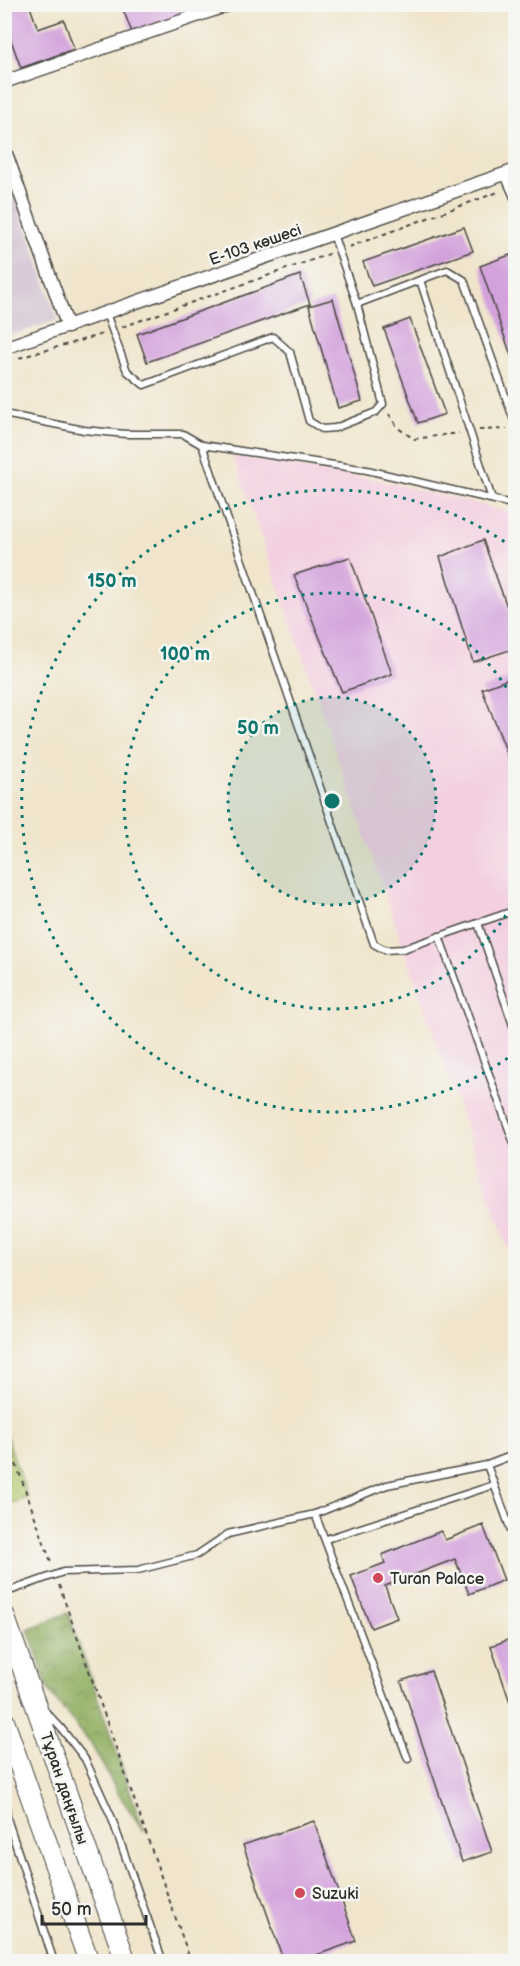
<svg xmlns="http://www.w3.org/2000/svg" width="520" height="1966" viewBox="0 0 520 1966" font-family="'Balsamiq Sans',sans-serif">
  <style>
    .built { fill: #f3cfe0 }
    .industrial { fill: #cfbdcf }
    .grass { fill: url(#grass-dots); stroke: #707a4c; stroke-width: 1.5 }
    .forest { fill: url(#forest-crowns); stroke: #5d6c46; stroke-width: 1.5 }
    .building { fill: #d3a2dc }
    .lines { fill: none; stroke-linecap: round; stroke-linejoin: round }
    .lane-casing { stroke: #494743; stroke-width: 9 }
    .street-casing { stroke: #494743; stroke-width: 15 }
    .primary-casing { stroke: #494743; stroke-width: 22 }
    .path { stroke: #494743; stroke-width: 2; stroke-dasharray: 4.5 4.5; stroke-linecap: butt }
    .lane { stroke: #fff; stroke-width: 6 }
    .street { stroke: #fff; stroke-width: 12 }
    .primary { stroke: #fff; stroke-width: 20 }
    .ring { fill: none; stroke: #0f766e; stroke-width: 3; stroke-dasharray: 3 6 }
    .poi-dot { fill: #d1495b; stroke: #f6f6f2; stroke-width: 2 }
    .labels { text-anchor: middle; stroke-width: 5; stroke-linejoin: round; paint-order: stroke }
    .street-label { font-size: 16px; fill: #2b2b2b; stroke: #f6f6f2 }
    .poi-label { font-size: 16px; fill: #2b2b2b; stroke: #f6f6f2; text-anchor: start }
    .centre { fill: #0f766e; stroke: #f6f6f2; stroke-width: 3 }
    .ring-label { font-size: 18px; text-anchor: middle; font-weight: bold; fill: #0f766e; stroke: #f6f6f2; stroke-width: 5; stroke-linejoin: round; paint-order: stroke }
  </style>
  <defs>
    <pattern id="grass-dots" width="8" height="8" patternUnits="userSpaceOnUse" patternTransform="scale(1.5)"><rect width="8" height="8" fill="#b4ca6e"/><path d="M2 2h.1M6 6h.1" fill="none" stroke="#93a45b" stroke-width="1.8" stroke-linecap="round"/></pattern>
    <pattern id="forest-crowns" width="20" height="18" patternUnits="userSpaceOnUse" patternTransform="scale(1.5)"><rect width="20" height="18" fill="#8fae61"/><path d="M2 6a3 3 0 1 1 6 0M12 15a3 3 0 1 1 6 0" fill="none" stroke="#758e50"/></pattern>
  </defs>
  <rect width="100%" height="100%" fill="#f6f6f2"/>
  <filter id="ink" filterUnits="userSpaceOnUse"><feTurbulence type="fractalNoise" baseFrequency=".0167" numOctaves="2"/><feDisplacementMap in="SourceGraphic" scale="12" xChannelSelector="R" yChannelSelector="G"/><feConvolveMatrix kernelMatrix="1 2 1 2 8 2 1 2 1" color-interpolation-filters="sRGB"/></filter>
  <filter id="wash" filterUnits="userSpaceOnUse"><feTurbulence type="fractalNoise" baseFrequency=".008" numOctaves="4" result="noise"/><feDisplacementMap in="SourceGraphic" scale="24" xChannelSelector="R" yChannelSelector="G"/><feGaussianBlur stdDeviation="1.35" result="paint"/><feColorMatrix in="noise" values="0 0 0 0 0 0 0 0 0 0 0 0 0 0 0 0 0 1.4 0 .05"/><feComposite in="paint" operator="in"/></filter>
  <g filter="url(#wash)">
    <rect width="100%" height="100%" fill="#f0e5cc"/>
    <path class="built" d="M233,456L377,480L515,513V1269Z"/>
    <path class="industrial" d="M5,167L58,320L5,337H4Z"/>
    <path class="grass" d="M4,1430L28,1498L5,1505H4Z"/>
    <path class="forest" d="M68,1613L144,1831L119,1795L91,1744L49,1692L28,1629Z"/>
    <g id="blocks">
      <g class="building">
        <path d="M4,4H29L38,29L64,20L74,49L21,68L4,21Z"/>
        <path d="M121,4H215L133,35Z"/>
        <path d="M464,227L473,251L372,286L363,262Z"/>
        <path d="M510,255L516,270L515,367L480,266Z"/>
        <path d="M300,275L310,304L147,362L137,334Z"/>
        <path d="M333,299L362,401L338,408L309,306Z"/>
        <path d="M410,319L445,414L418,423L384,329Z"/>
        <path d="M483,540L516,632V648L473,662L440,557Z"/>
        <path d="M350,557L392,674L342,692L294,575Z"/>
        <path d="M516,676V765L512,766L482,689Z"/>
        <path d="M483,1525L504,1580L469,1594L455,1559L385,1586L397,1618L371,1628L351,1576L385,1563L382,1555L441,1531L445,1540Z"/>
        <path d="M516,1637V1717H515L491,1646Z"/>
        <path d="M431,1671L492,1852L462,1862L401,1681Z"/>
        <path d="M314,1821L356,1941L297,1962H284L243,1845Z"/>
      </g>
    </g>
  </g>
  <g filter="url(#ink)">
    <use href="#blocks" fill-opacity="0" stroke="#494743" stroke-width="1.5"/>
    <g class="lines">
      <g class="lane-casing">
        <g id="lane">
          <path d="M504,175L516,202"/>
          <path d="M420,280L447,270L464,280L516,426"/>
          <path d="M357,304L420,280L492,499"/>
          <path d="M106,313L127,371L144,385L273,337L290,352L309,421L322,429L335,428L376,412L383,404L357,304L333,234"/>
          <path d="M4,414L84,430L126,434H183L202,445L374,944L385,950L403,949L478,923L516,1034"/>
          <path d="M202,445L367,470L516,505"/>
          <path d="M516,841V843"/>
          <path d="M478,923L516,910"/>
          <path d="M439,936L516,1149"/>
          <path d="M487,1465L516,1544"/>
          <path d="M315,1514L408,1759"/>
          <path d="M326,1539L494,1485"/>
          <path d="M4,1593L63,1572L138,1570L197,1555L228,1534L315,1514L387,1485L487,1465L516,1454"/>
          <path d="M46,1712L61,1728L85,1759L111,1816L163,1962"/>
          <path d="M4,1785L7,1818L54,1962"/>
        </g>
      </g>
      <g class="street-casing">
        <g id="street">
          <path d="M4,82L231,4"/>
          <path d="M4,148L68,327"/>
          <path d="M4,348L516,170"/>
        </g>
      </g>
      <g class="primary-casing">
        <g id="primary">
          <path d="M4,1615L126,1962"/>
          <path d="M4,1721L89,1962"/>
        </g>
      </g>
      <g class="path">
        <path d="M349,247L501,191"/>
        <path d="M122,327L329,254"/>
        <path d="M19,358L103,334"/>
        <path d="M389,414L398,428L414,439L459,433"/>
        <path d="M479,430L507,429"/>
        <path d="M4,1430L52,1565"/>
        <path d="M59,1585L191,1962"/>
      </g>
      <use href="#lane" class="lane"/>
      <use href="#street" class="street"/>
      <use href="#primary" class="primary"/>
    </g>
  </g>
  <circle cx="332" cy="801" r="104" fill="#0f766e" fill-opacity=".12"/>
  <g class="ring">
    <circle cx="332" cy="801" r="104"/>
    <path d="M515 900A208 208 0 1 1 515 702"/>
    <path d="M515 1053A311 311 0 1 1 515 549"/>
  </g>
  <g class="poi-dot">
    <circle cx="378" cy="1578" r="6"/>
    <circle cx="300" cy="1893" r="6"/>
  </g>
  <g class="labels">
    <g class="street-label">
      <text transform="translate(255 244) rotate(-19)" y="6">Е-103 көшесі</text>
      <text transform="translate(65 1788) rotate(71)" y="6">Тұран даңғылы</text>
    </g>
    <g class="poi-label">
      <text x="390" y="1584">Turan Palace</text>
      <text x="312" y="1899">Suzuki</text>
    </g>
  </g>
  <circle cx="332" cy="801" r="9" class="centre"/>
  <g class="ring-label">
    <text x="112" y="587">150 m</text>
    <text x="185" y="660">100 m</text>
    <text x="258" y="734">50 m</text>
  </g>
  <rect width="520" height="1966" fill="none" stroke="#f6f6f2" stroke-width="24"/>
  <path d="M42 1915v9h104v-9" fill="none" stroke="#2b2b2b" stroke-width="3"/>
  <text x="51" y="1915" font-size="18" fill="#2b2b2b" stroke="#f6f6f2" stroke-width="4.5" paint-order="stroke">50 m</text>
</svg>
